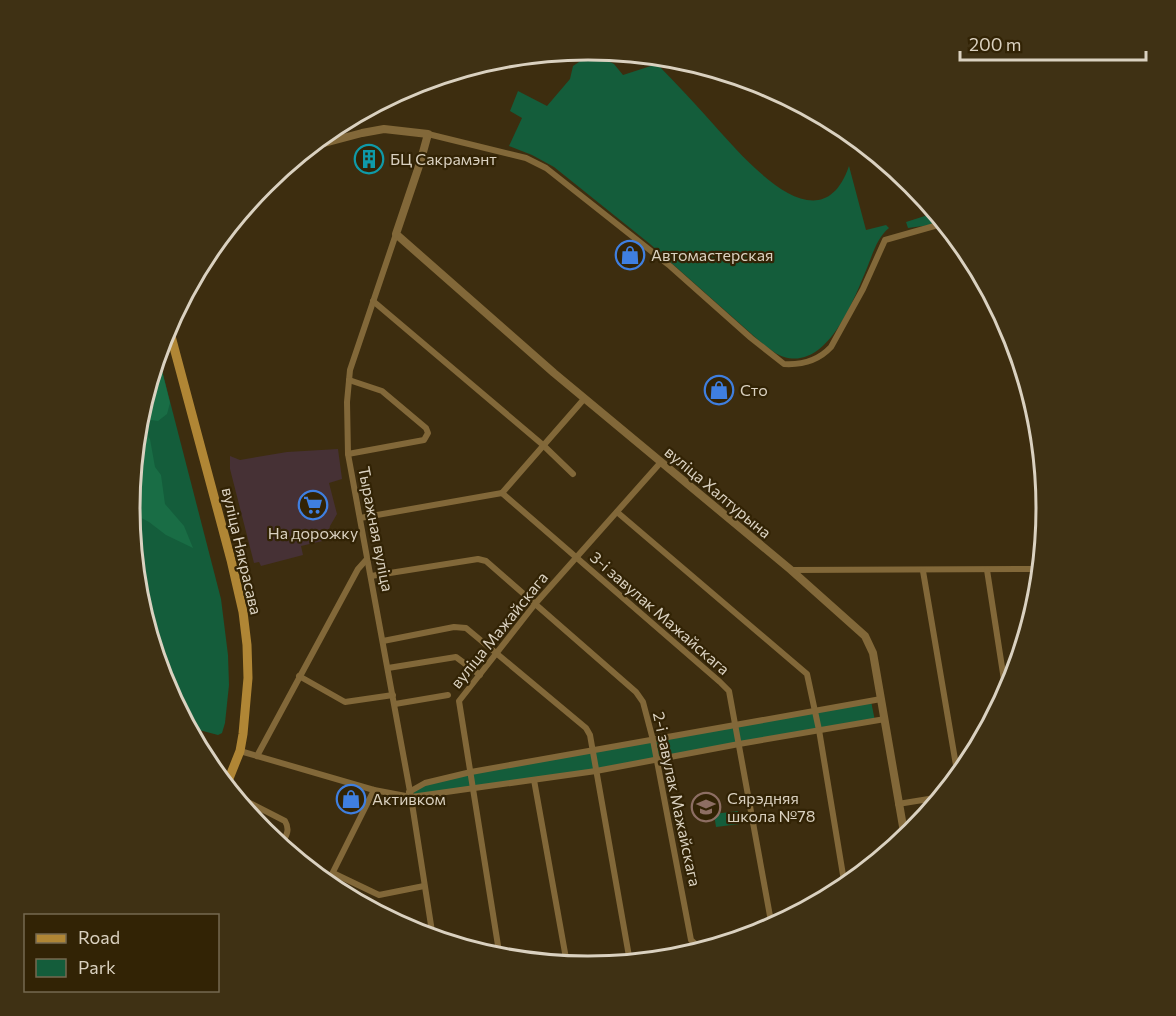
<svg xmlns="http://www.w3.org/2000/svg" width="1176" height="1016" viewBox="0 0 1176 1016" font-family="Commissioner,sans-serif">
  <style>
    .commercial { fill: #463135 }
    .green { fill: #145d3b }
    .forest { fill: #196d45 }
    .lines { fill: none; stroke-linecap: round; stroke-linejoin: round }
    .minor { stroke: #826839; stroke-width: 6 }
    .tertiary { stroke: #826839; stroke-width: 8 }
    .secondary { stroke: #b08635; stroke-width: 9 }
    .labels { text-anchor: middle; stroke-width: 4.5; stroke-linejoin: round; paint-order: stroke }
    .poi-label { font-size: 16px; fill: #dad1c0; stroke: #322305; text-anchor: start }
    .street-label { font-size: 16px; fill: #dad1c0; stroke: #322305 }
    .rim { fill: none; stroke: #dad1c0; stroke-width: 3 }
  </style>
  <rect width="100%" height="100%" fill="#3d2d0f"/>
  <path class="commercial" d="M338,449L342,479L329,483L337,514L330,526L327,540L301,546L303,555L261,566L259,562L254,563L230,469V456L240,460L287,452Z"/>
  <g class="green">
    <path d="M600,57L614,64L623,75L657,64C677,84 696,105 714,125C744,158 820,250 849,166L866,230L886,225L889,228C877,238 873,253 867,268C854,299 828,370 784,357C777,355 770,349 764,345L650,244L554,167L532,155L509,146L522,118L510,111L518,91L547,106L570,79L573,66L582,60Z"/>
    <path d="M923,196L945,223L908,228L906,222L928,215Z"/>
    <path d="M158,355L221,599L228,655L229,685L225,723L222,733L218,735L188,727L164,683L138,597L130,508L138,418Z"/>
    <path d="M871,701L875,721L646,762L414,797L413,789L432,781Z"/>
    <path d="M738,811L740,824L716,827L714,814Z"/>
  </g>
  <g class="forest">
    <path d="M158,355L170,403L167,414L158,421L144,419L139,416Z"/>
    <path d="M147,436L150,439L155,467L161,475L165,504L184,526L193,548L166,535L149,522L130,512L136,445Z"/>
  </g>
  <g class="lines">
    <g class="minor">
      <path d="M428,134L526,158L546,168L670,266L751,338L784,364C802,365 819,360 831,347L863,289L885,240L945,223"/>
      <path d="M396,234L350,370L347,402L348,454L411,797L433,938"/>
      <path d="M373,301L543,445L573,474"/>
      <path d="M348,454L424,440L428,433L426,428L382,391L349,380"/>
      <path d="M502,493L720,682L729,691L772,927"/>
      <path d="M502,493L584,399"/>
      <path d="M617,512L807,674L819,730L845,887"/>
      <path d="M360,518L502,493"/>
      <path d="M791,570L1040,569"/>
      <path d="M987,570L1006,693"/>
      <path d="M923,571L958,777"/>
      <path d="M371,576L478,559L486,561L636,692L643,702L653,740L691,940L702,950"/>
      <path d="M383,641L454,627L466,628L586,728L590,735L630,962"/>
      <path d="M388,668L456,657L480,675"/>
      <path d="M299,676L345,702L393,695"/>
      <path d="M395,704L448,695"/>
      <path d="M240,751L374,790L411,797L596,771L739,744L885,719"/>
      <path d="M257,756L358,569L367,559"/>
      <path d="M534,780L567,964"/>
      <path d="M409,792L425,783L471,772L881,699"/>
      <path d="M232,794L285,821C291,831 285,837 281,846"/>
      <path d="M898,804L941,797"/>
      <path d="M333,873L379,895L424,886"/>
      <path d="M327,884L374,790"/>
      <path d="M500,958L459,701L535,604L661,462"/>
    </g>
    <path class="tertiary" d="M309,147L362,133L384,129L428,134L420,163L396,234L554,373L791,570L865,636L873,653L905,838"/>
    <path class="secondary" d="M168,325L231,560L243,612L247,645L248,678L243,734L240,751L226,786"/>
  </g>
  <defs>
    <g id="building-ring" transform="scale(1.5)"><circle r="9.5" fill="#322305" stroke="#0f9aa8" stroke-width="1.5"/><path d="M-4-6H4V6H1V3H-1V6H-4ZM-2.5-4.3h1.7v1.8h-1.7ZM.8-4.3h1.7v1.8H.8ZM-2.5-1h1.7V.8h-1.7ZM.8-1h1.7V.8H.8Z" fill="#0f9aa8"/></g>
    <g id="shop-ring" transform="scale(1.5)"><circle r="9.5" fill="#322305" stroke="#3f7fe0" stroke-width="1.5"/><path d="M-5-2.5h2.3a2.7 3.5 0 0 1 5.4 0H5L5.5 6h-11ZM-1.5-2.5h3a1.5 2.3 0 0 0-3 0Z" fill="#3f7fe0"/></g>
    <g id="supermarket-ring" transform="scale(1.5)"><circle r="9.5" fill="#322305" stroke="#3f7fe0" stroke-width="1.5"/><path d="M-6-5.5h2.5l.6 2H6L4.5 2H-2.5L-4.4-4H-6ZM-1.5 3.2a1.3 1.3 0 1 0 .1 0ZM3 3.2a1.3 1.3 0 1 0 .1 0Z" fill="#3f7fe0"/></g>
    <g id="school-ring" transform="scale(1.5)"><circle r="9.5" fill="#322305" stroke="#8d6e63" stroke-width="1.5"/><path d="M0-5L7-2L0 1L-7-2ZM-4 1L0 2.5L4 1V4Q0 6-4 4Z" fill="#8d6e63"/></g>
  </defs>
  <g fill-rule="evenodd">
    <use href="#building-ring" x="369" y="159"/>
    <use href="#shop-ring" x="630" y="255"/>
    <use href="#shop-ring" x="719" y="390"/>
    <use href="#supermarket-ring" x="313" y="505"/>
    <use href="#shop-ring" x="351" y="799"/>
    <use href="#school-ring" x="706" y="807"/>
  </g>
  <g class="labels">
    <g class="poi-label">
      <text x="390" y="165">БЦ Сакрамэнт</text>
      <text x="651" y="261">Автомастерская</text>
      <text x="740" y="396">Сто</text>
      <text x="313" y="539" text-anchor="middle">На дорожку</text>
      <text x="727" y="804">Сярэдняя<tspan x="727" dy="18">школа №78</tspan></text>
      <text x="372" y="805">Активком</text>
    </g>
    <g class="street-label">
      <text transform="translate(718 492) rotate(40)" y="6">вуліца Халтурына</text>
      <text transform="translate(376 529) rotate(79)" y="6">Тыражная вуліца</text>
      <text transform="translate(242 551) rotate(77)" y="6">вуліца Някрасава</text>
      <text transform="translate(660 613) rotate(41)" y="6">3-і завулак Мажайскага</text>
      <text transform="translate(499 630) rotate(-51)" y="6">вуліца Мажайскага</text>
      <text transform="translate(677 799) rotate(78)" y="6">2-і завулак Мажайскага</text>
    </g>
  </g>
  <path d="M0 0H1176V1016H0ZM140 508a448 448 0 1 1 896 0a448 448 0 1 1-896 0Z" fill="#3f3114" fill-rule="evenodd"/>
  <path class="rim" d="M140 508a448 448 0 1 1 896 0a448 448 0 1 1-896 0Z"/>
  <rect x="24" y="914" width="195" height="78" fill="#322305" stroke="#756950" stroke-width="1.5"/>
  <rect x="36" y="934" width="30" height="9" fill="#b08635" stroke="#756950" stroke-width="1.5"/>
  <text x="78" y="944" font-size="18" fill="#dad1c0">Road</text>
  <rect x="36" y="959" width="30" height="18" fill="#145d3b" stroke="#756950" stroke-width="1.5"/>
  <text x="78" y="974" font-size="18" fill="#dad1c0">Park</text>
  <path d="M960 51v9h186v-9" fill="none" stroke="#dad1c0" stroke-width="3"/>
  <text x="969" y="51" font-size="18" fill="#dad1c0" stroke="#322305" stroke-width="4.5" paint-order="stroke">200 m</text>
</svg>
